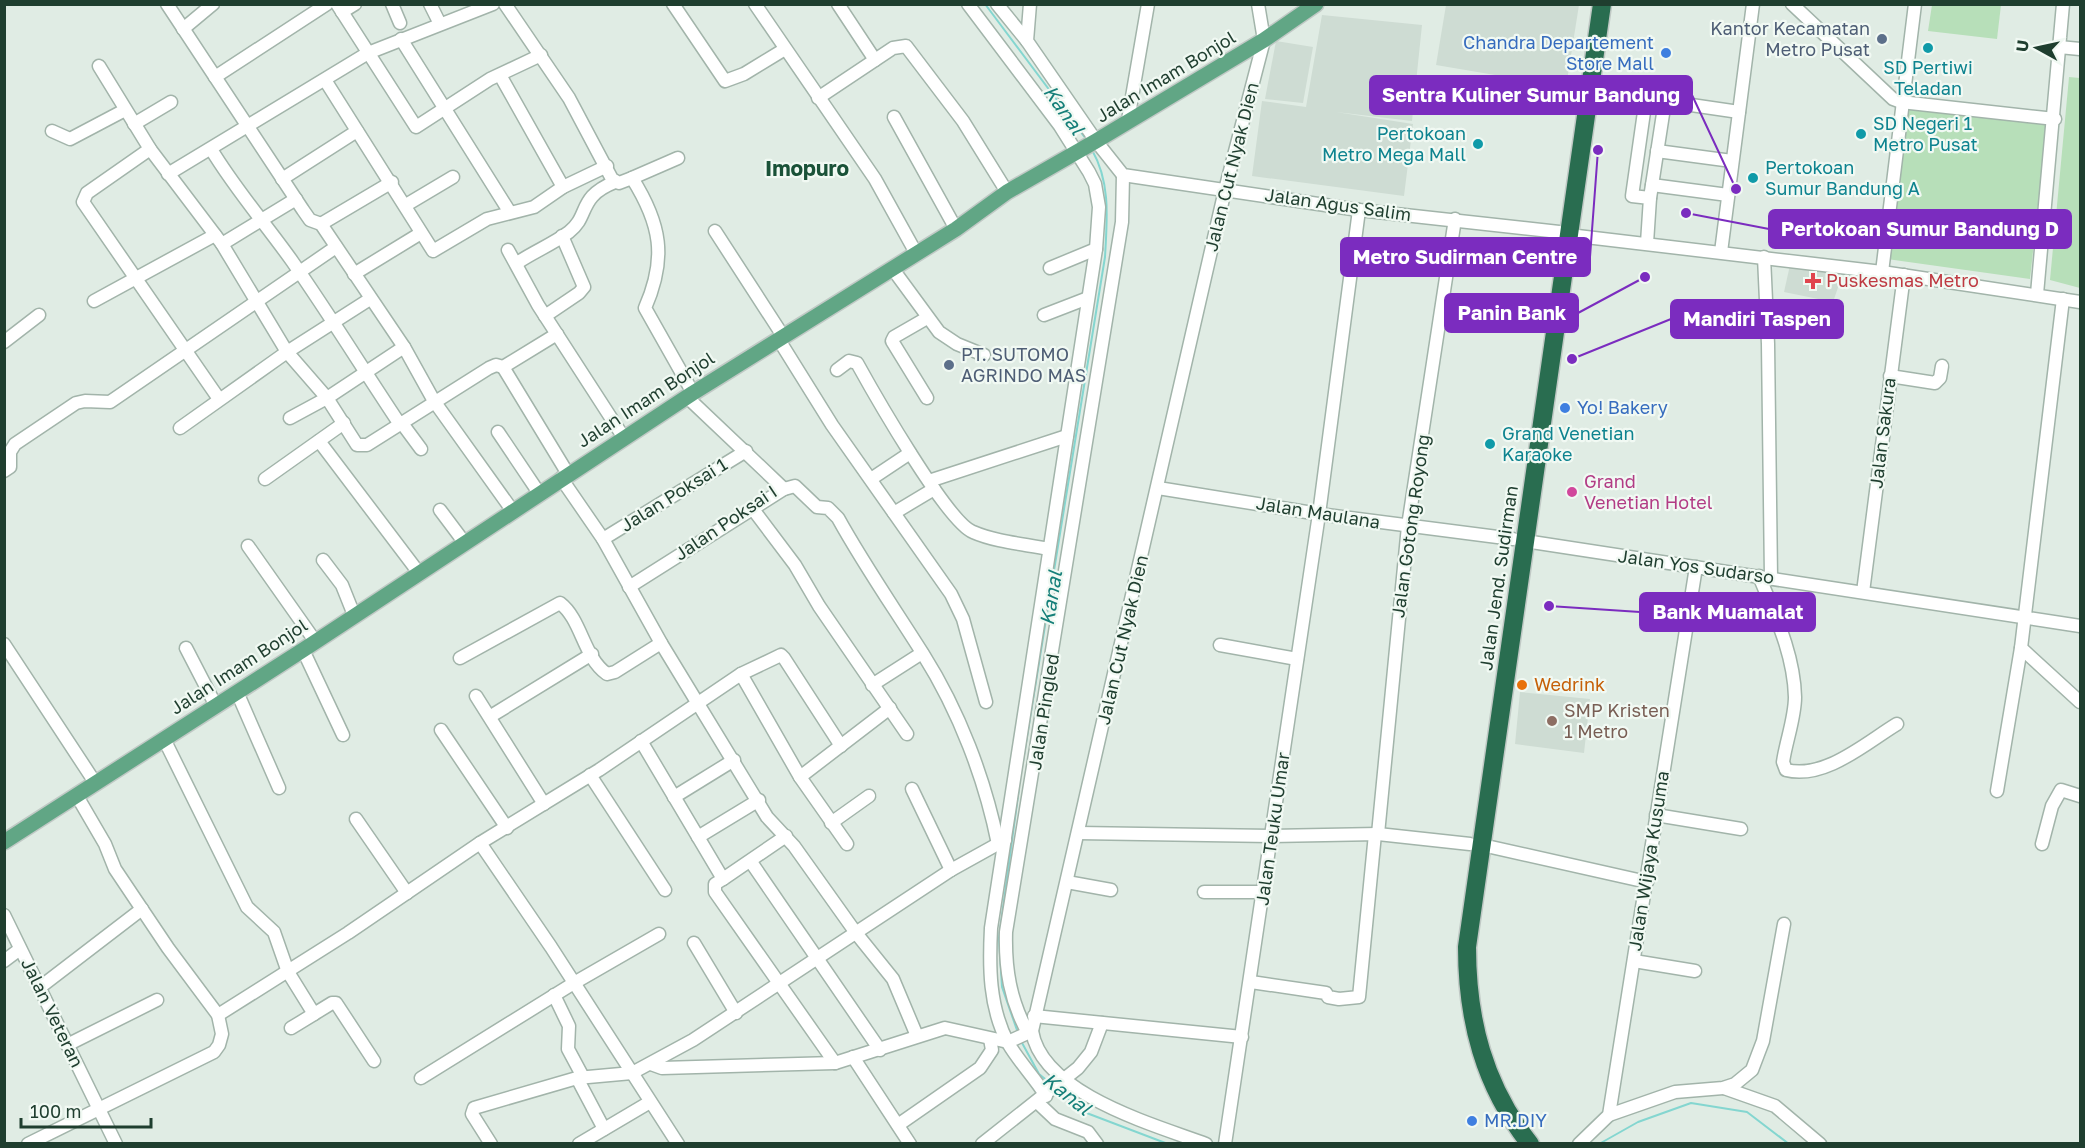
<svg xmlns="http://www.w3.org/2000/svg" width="2085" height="1148" viewBox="0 0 2085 1148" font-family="'Golos Text',sans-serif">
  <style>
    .built { fill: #cedcd3 }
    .green { fill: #b7dfb9 }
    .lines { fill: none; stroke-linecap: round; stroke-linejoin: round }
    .stream { stroke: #84d6d0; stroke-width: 2 }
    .minor-casing { stroke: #a2b4aa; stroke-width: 15 }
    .major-casing { stroke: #c0c9c5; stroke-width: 18 }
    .highway-casing { stroke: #c0c9c5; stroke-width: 21 }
    .minor { stroke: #fff; stroke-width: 12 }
    .major { stroke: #61a685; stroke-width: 15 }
    .highway { stroke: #296d50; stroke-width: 18 }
    .service-dot { fill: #5c6f8a; stroke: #f1f9f3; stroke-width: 2 }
    .culture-dot { fill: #0f9aa8; stroke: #f1f9f3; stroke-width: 2 }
    .shop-dot { fill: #3f7fe0; stroke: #f1f9f3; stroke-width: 2 }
    .health-dot { fill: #e0444e; stroke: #f1f9f3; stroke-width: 2 }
    .hotel-dot { fill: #d1479c; stroke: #f1f9f3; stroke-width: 2 }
    .food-dot { fill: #e8710a; stroke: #f1f9f3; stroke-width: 2 }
    .education-dot { fill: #8d6e63; stroke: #f1f9f3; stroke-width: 2 }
    .labels { text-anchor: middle; stroke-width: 4.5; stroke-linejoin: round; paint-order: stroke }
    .service-label { font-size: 18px; fill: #4e5e75; stroke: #f1f9f3; text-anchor: end }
    .shop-label { font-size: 18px; fill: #366cbe; stroke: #f1f9f3; text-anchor: start }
    .culture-label { font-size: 18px; fill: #0d838f; stroke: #f1f9f3; text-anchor: start }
    .street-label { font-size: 18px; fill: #1f3e2f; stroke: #f1f9f3 }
    .health-label { font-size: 18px; fill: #be3a42; stroke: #f1f9f3; text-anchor: start }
    .hotel-label { font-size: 18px; fill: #b23c85; stroke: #f1f9f3; text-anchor: start }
    .food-label { font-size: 18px; fill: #c56008; stroke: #f1f9f3; text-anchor: start }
    .education-label { font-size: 18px; fill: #785e54; stroke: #f1f9f3; text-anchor: start }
    .water-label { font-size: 20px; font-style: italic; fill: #157f79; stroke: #f1f9f3 }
    .quarter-label { font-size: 21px; font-weight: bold; fill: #1a5238; stroke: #f1f9f3 }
    .leader { fill: none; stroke: #7b2cbf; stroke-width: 2 }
    .callout-dot { fill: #7b2cbf; stroke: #f1f9f3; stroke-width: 2 }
    .callout { fill: #7b2cbf; stroke: #7b2cbf; stroke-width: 2 }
    .callout-label { font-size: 20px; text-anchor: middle; font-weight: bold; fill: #fff }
  </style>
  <rect width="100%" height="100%" fill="#e0ece4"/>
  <g class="built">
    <path d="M1446,5H1579L1566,87L1436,65Z"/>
    <path d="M1322,15L1422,25L1412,121L1336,112L1413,124L1404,196L1252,176L1262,101L1306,107Z"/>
    <path d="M1276,41L1313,47L1303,103L1265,99Z"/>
    <path d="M1790,265L1844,270L1833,302L1784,292Z"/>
    <path d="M1520,692L1590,699L1584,753L1515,744Z"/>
  </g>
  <g class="green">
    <path d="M1932,5H2001L1997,39L1928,31Z"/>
    <path d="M2069,77L2080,78V288L2050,280Z"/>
    <path d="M1907,106L2047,123L2030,279L1887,259Z"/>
  </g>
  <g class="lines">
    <g class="stream">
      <path d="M985,4L1086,139"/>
      <path d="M1023,761L1105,257C1107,220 1111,183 1092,150"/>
      <path d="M1018,1033L1002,987L999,938L1019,788"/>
      <path d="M1021,1041L1039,1074L1050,1083"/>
      <path d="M1056,1089L1084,1112L1168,1144"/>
      <path d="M1599,1144L1638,1122L1691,1103L1747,1112L1789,1144"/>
    </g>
    <g class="minor-casing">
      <g id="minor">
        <path d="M167,4L303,210L310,220L321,224L404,347L434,401L512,510"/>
        <path d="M337,4L416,127L490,79L541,55"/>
        <path d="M392,4L400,23"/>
        <path d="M430,4L440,24"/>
        <path d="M505,4L569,98L612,179L619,183L632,178C661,224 667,258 645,308L693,393"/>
        <path d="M673,4L725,81L744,74L785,49"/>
        <path d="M755,4L875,179L916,253"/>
        <path d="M838,4L875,60"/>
        <path d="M968,4L1060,126L1089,172L1095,184L1099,207L1096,249L991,928C989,967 989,1007 1008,1043C1019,1062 1035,1078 1046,1096"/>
        <path d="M997,4L1027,41"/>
        <path d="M1030,4L1027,41L1096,141L1123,175L1359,210L1559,232"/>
        <path d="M1792,4L1893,99L1901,102L2055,119"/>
        <path d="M342,12L355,4"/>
        <path d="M183,29L213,4"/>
        <path d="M401,39L509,211"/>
        <path d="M2059,47L2080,49"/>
        <path d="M99,66L150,149L222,244L287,352L327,398L357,445H367L489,368L496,365L503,367L557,334"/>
        <path d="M500,75L563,187"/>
        <path d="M215,77L327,4"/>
        <path d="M325,80L433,251L487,219L534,207L563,187L607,166"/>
        <path d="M1589,90L1739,112"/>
        <path d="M818,98L893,48L906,46L963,121L1007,192"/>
        <path d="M1646,98L1632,196L1650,198L1647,243"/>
        <path d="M894,117L956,229"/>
        <path d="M1128,120L1148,4"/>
        <path d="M134,124L171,102"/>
        <path d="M52,131L70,139L125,110"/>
        <path d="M150,149L87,193L83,202L219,399"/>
        <path d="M211,149C235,189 265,223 292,261C329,314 363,369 399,423"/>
        <path d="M1657,151L1732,161"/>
        <path d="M168,174L368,53L493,4"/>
        <path d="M632,178L678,158"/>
        <path d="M282,179L357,131"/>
        <path d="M1652,185L1728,195"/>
        <path d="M1650,198L1665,101"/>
        <path d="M406,205L453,177"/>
        <path d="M321,224L392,182"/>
        <path d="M715,231L783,336"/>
        <path d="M1569,235L1882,272L2080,302"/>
        <path d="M222,244L296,199"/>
        <path d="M508,250L538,305L624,438"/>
        <path d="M1721,252L1753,4"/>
        <path d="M1764,257L1768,344L1771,578"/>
        <path d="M517,263C533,252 553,244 569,232C590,216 577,197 615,182"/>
        <path d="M892,268L939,332L957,344L984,355"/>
        <path d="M1050,268L1096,249"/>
        <path d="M1882,272L1915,4"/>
        <path d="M354,274L421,233"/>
        <path d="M2037,294L2063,4"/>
        <path d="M2063,299L2021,648L2080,702"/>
        <path d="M94,301L215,235"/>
        <path d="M1044,315L1088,298"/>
        <path d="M545,316L579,293L584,287L562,236"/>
        <path d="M779,340L832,425L951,594L963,619L986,702"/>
        <path d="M4,342L39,315"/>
        <path d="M503,367L568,474"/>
        <path d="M837,370L849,361L857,363C873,392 947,522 973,532C996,542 1024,544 1049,549"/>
        <path d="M1890,376L1935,383L1940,378L1942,366"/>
        <path d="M687,397L784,489"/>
        <path d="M927,398L892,341L894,337L927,318"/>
        <path d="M290,418L327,398L404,347"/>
        <path d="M401,422L421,449"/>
        <path d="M180,428L287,352L370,299"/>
        <path d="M498,432L539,493"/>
        <path d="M319,441L419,573"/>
        <path d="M4,471L10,467V452L15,444L76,403L85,401L110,402L336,247"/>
        <path d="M561,478L603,539L661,643L767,817L794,846L856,933L893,979L917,1036"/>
        <path d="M265,479L344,423"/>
        <path d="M871,479L910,453"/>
        <path d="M929,481L1067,436"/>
        <path d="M1158,488L1319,514L1513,539"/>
        <path d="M752,508L795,565L819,606L907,734"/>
        <path d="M440,510L464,542"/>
        <path d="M894,513L934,489"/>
        <path d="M603,539L746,451"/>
        <path d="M1525,541L2080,626"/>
        <path d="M248,546L315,641"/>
        <path d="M323,560L342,585L354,615"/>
        <path d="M1759,576C1775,615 1794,654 1795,697C1795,718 1786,741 1783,762L1786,770C1825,780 1867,742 1897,724"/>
        <path d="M629,587L784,489L795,486L817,507L828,508L838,518C864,565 894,608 923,654C959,711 985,779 998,844"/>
        <path d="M1863,592L1904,275"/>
        <path d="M4,644L96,784"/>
        <path d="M1220,645L1297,659"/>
        <path d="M186,648L216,706"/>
        <path d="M303,650L343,735"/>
        <path d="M460,658L560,603C582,620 583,657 607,674L615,672L661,643"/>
        <path d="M741,674L800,777L847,844"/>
        <path d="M872,685L922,653"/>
        <path d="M237,692L279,788"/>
        <path d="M476,696L544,804"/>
        <path d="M491,716L592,654"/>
        <path d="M441,730L507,828"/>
        <path d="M164,739L247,907L274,932L288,972L314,1014L332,1003H336L374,1061"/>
        <path d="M641,741L723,879L715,884V892L835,1063"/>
        <path d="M590,775L665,890"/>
        <path d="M800,777L890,708"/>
        <path d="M912,789L951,870"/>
        <path d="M1997,791L2021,648"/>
        <path d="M674,797L734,760"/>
        <path d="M1656,815L1741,829"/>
        <path d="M356,819L407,893"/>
        <path d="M831,823L869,796"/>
        <path d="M1078,833L1271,836L1378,834L1470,844"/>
        <path d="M1378,834L1408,526L1455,219"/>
        <path d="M698,837L759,800"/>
        <path d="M480,843L551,947L678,1144"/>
        <path d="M2042,844L2052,806L2061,790L2080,796"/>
        <path d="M1482,845L1647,882"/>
        <path d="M751,862L880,1050"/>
        <path d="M723,879L786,836"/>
        <path d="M1067,882L1111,890"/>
        <path d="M1204,892H1264"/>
        <path d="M4,915L116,1144"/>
        <path d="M694,943L736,1013"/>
        <path d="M4,961L20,949"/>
        <path d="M1634,961L1695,971"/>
        <path d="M1251,982L1326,993L1328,997L1339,999L1359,997L1375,834"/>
        <path d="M39,988L142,909"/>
        <path d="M554,995L569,1026L568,1049L583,1077"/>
        <path d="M218,1015L348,933L480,843L599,770L741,674L781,655L784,658L841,746"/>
        <path d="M1034,1016L1242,1037"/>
        <path d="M291,1028L314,1014"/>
        <path d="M1028,1033C1010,1000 1005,969 1006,932L1122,222L1123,175"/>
        <path d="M67,1045L157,1000"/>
        <path d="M853,1057L910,1144"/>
        <path d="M651,1064L662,1068L835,1063L945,1028L1008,1042L1032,1031"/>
        <path d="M421,1078L574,983L659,934"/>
        <path d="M577,1078L604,1129"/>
        <path d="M1724,1088L1775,1106L1820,1144"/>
        <path d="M1037,1102L1055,1119L1088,1132L1097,1144"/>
        <path d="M1609,1115L1675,1092L1723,1088L1735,1084L1752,1070L1763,1041L1784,924"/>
        <path d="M898,1125L980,1068L992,1050L990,1039"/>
        <path d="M28,1144L214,1052L219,1045L222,1034L218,1015L168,948L115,869L105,844L77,796"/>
        <path d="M491,1144L472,1114L474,1108L577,1078L632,1073L693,1040L951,870L1005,840"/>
        <path d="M579,1144L650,1102"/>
        <path d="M982,1144L1078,1068L1091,1052L1102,1023"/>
        <path d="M1206,1144C1155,1125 1042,1094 1032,1031L1225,190L1264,40L1258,4"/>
        <path d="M1225,1144L1319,514L1359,210"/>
        <path d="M1579,1144L1609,1115L1696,567"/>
      </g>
    </g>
    <g class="major-casing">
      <path id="major" d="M4,842L303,650L693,393L956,229L1007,192L1096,141L1264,40L1316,4"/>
    </g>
    <g class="highway-casing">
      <path id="highway" d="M1530,1144C1484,1086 1467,1020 1467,947L1602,4"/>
    </g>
    <use href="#minor" class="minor"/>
    <use href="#major" class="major"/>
    <use href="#highway" class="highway"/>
  </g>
  <g class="service-dot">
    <circle cx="1882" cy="39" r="6"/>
    <circle cx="949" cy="365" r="6"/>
  </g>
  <g class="culture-dot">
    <circle cx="1928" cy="48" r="6"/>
    <circle cx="1861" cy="134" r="6"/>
    <circle cx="1478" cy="144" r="6"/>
    <circle cx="1753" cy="178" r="6"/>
    <circle cx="1490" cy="444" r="6"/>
  </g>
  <g class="shop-dot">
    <circle cx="1666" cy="53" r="6"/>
    <circle cx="1565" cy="408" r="6"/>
    <circle cx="1472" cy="1121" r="6"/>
  </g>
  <path class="health-dot" d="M1810 272h6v6h6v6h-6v6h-6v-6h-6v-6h6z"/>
  <circle class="hotel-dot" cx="1572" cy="492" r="6"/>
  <circle class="food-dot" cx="1522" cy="685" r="6"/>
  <circle class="education-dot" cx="1552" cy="721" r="6"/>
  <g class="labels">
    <g class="service-label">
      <text x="1870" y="35">Kantor Kecamatan<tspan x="1870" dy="21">Metro Pusat</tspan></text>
      <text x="961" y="361" text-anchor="start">PT. SUTOMO<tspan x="961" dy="21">AGRINDO MAS</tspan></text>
    </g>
    <g class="shop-label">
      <text x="1654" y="49" text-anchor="end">Chandra Departement<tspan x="1654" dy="21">Store Mall</tspan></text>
      <text x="1577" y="414">Yo! Bakery</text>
      <text x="1484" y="1127">MR.DIY</text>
    </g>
    <g class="culture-label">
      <text x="1928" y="74" text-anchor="middle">SD Pertiwi<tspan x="1928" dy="21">Teladan</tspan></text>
      <text x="1873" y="130">SD Negeri 1<tspan x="1873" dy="21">Metro Pusat</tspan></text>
      <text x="1466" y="140" text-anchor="end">Pertokoan<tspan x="1466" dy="21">Metro Mega Mall</tspan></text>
      <text x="1765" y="174">Pertokoan<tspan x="1765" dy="21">Sumur Bandung A</tspan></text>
      <text x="1502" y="440">Grand Venetian<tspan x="1502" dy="21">Karaoke</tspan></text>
    </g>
    <g class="street-label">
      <text transform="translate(1166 77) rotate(-31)" y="6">Jalan Imam Bonjol</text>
      <text transform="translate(1232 167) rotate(-76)" y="6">Jalan Cut Nyak Dien</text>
      <text transform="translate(1338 205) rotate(8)" y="6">Jalan Agus Salim</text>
      <text transform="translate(646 400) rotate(-33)" y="6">Jalan Imam Bonjol</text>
      <text transform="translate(1883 433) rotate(-83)" y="6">Jalan Sakura</text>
      <text transform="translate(674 495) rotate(-32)" y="6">Jalan Poksai 1</text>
      <text transform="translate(1318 513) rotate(9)" y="6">Jalan Maulana</text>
      <text transform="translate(726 523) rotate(-34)" y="6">Jalan Poksai I</text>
      <text transform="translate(1411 526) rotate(-82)" y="6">Jalan Gotong Royong</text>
      <text transform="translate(1696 567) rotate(8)" y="6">Jalan Yos Sudarso</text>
      <text transform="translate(1499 578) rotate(-82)" y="6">Jalan Jend. Sudirman</text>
      <text transform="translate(1123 640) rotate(-77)" y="6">Jalan Cut Nyak Dien</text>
      <text transform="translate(239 667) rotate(-33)" y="6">Jalan Imam Bonjol</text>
      <text transform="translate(1044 712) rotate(-81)" y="6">Jalan Pingled</text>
      <text transform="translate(1273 829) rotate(-82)" y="6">Jalan Teuku Umar</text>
      <text transform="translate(1649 861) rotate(-81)" y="6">Jalan Wijaya Kusuma</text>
      <text transform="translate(52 1013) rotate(64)" y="6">Jalan Veteran</text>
    </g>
    <g class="health-label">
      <text x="1826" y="287">Puskesmas Metro</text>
    </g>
    <g class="hotel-label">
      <text x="1584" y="488">Grand<tspan x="1584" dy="21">Venetian Hotel</tspan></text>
    </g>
    <g class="food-label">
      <text x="1534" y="691">Wedrink</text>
    </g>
    <g class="education-label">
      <text x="1564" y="717">SMP Kristen<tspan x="1564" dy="21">1 Metro</tspan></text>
    </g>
    <g class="water-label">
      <text transform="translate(1064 110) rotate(55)" y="7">Kanal</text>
      <text transform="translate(1051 598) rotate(-81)" y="7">Kanal</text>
      <text transform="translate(1067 1094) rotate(38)" y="7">Kanal</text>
    </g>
    <g class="quarter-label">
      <text x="807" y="176">Imopuro</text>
    </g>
  </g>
  <path class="leader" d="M1736 189L1692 95M1686 213L1769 229M1598 150L1590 257M1645 277L1578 313M1572 359L1671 319M1549 606L1640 612"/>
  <g class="callout-dot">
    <circle cx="1736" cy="189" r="6"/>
    <circle cx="1686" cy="213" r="6"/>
    <circle cx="1598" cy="150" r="6"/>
    <circle cx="1645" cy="277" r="6"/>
    <circle cx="1572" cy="359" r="6"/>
    <circle cx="1549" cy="606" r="6"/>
  </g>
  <g class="callout">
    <rect x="1370" y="76" width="322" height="38" rx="6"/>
    <rect x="1769" y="210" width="302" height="38" rx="6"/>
    <rect x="1341" y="238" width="249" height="38" rx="6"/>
    <rect x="1445" y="294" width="133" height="38" rx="6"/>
    <rect x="1671" y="300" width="172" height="38" rx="6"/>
    <rect x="1640" y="593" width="175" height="38" rx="6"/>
  </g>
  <g class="callout-label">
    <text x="1531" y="102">Sentra Kuliner Sumur Bandung</text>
    <text x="1920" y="236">Pertokoan Sumur Bandung D</text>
    <text x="1465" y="264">Metro Sudirman Centre</text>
    <text x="1512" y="320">Panin Bank</text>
    <text x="1757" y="326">Mandiri Taspen</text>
    <text x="1728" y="619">Bank Muamalat</text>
  </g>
  <rect width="2085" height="1148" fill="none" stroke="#1f3e2f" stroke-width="12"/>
  <g transform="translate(2037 48) rotate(278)" stroke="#f1f9f3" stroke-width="4.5" paint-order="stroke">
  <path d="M0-4.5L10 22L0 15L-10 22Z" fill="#1f3e2f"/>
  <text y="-9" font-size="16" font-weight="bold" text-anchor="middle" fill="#1f3e2f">U</text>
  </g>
  <path d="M21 1118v9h130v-9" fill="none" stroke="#1f3e2f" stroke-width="3"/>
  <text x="30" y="1118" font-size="18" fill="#1f3e2f" stroke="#f1f9f3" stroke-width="4.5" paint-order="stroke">100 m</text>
</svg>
